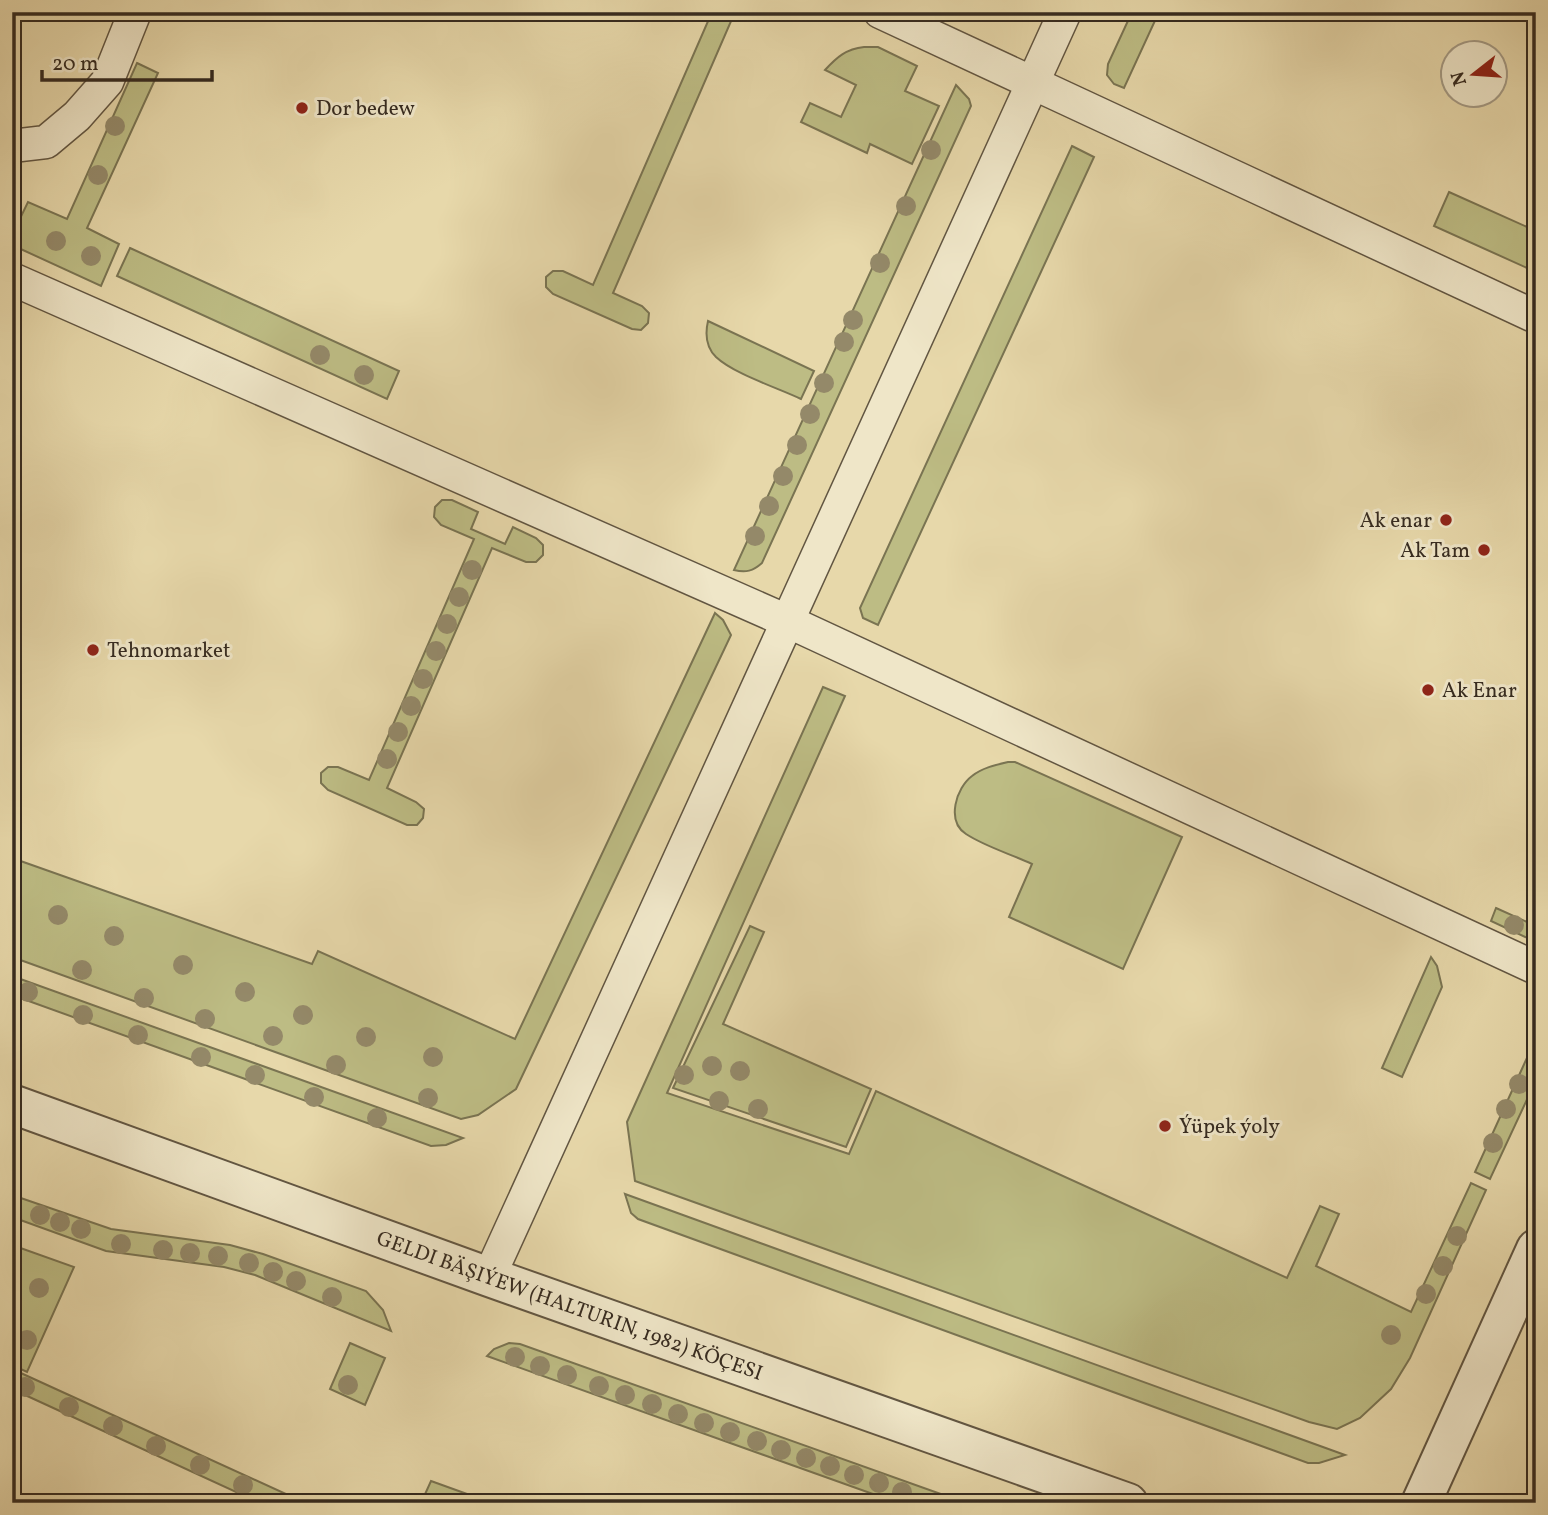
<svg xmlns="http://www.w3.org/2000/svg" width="1548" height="1515" viewBox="0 0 1548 1515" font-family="Vollkorn,serif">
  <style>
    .green { fill: #bdbc84; stroke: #7a7452; stroke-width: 2 }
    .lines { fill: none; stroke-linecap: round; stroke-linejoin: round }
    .service-casing { stroke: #625642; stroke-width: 35 }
    .minor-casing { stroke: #625642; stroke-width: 42 }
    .tertiary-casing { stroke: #625642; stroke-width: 42 }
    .service { stroke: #efe6c8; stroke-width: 32 }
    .minor { stroke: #efe6c8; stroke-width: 38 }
    .tertiary { stroke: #efe6c8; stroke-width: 38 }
    .tree { fill: #948969 }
    .poi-dot { fill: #8f2418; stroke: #efe6c8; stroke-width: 2.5 }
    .labels { text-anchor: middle; stroke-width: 6; stroke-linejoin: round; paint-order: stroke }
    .poi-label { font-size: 21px; fill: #362b20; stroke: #efe6c8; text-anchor: start }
    .street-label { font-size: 21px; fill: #362b20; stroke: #efe6c8 }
  </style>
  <rect width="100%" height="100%" fill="#e7d8aa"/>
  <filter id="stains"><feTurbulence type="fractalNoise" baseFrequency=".00286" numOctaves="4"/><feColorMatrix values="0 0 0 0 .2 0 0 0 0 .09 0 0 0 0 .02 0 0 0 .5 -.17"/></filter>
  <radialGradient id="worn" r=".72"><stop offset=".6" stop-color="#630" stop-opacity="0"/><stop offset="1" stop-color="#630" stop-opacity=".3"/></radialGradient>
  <g class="green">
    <path d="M712,12H735L613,293L642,306L649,313L648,323L641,330L632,329L553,294L546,287V277L553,271H563L593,285Z"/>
    <path d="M1132,12H1159L1124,88L1114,84L1107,75L1108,64Z"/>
    <path d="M864,47H878L917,66L905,91L939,106L912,164L870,144L867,153L801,122L810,103L841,117L856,85L825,70C837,57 846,49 864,47Z"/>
    <path d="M137,63L158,73L87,228L119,244L101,286L12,245V235L28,202L67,219Z"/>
    <path d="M956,85L969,99L971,106L762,563C753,571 746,573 734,570Z"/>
    <path d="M1072,146L1094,157L878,625L863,618L860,608Z"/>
    <path d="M1449,192L1536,231V272L1434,226Z"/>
    <path d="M130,248L399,371L387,399L117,276Z"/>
    <path d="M708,321L814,371L801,399C778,388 734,374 716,357C706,347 705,334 708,321Z"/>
    <path d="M442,500H452L478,512L471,529L505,544L513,527L536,538L543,545V555L536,562H526L492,548L387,788L416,802L424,809L423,818L417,825H407L328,790L321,783V773L328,767H338L369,780L474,539L441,525L434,517L435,507Z"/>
    <path d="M715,613L723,620L731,635L516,1089L478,1115L461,1119L12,957V858L312,964L318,951L515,1039Z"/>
    <path d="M823,687L845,696L667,1093L849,1154L876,1091L1287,1278L1320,1206L1339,1214L1316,1266L1411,1312L1471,1183L1486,1190L1410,1358L1391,1389L1360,1418L1337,1429L1309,1422L635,1181L627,1122Z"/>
    <path d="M1008,762H1015L1182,837L1123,969L1009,917L1032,864C1011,854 986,847 966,834C946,821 956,788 972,776C982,768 995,765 1008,762Z"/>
    <path d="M1496,908L1536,926V942L1491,921Z"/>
    <path d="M750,926L764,932L723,1024L871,1089L846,1147L673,1088Z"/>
    <path d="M1431,957L1437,966L1442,987L1402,1077L1382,1068Z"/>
    <path d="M12,976L463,1138L446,1145L431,1146L12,995Z"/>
    <path d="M1536,1038V1080L1490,1179L1475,1172Z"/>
    <path d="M625,1194L1345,1455L1319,1463H1308L638,1219L631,1213Z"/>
    <path d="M12,1195L111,1229L230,1245L263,1254L366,1291L383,1310L391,1331L255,1275L224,1267L106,1251L12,1217Z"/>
    <path d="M12,1245L74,1267L27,1372L12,1365Z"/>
    <path d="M350,1343L385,1358L365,1405L330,1389Z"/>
    <path d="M509,1343L520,1344L966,1503H898L487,1356L494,1349Z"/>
    <path d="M12,1369L286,1494L282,1503H260L12,1389Z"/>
    <path d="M431,1481L492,1503H421Z"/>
  </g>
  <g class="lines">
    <g class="service-casing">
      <g id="service">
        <path d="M880,12L1536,317"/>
        <path d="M12,146L46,142L77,116L107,82L135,12"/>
        <path d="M12,279L787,621L1536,968"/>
        <path d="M489,1277L1065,12"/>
      </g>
    </g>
    <g class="minor-casing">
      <path id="minor" d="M1421,1503L1536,1249"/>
    </g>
    <g class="tertiary-casing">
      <g id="tertiary">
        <path id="s1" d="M12,1104L489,1277L1128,1503"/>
      </g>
    </g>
    <use href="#service" class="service"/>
    <use href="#minor" class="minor"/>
    <use href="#tertiary" class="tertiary"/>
  </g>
  <g class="tree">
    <circle cx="115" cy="126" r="10"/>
    <circle cx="931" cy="150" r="10"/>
    <circle cx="98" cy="175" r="10"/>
    <circle cx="906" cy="206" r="10"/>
    <circle cx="56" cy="241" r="10"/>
    <circle cx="91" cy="256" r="10"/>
    <circle cx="880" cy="263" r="10"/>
    <circle cx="853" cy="320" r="10"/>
    <circle cx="844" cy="342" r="10"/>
    <circle cx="320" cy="355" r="10"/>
    <circle cx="364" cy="375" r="10"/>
    <circle cx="824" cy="383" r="10"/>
    <circle cx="810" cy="414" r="10"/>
    <circle cx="797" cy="445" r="10"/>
    <circle cx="783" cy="476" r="10"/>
    <circle cx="769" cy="506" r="10"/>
    <circle cx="755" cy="536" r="10"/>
    <circle cx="472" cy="570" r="10"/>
    <circle cx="459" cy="597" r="10"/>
    <circle cx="447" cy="624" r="10"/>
    <circle cx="436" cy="651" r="10"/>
    <circle cx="423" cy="679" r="10"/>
    <circle cx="411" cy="706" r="10"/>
    <circle cx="398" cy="732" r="10"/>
    <circle cx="387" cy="759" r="10"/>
    <circle cx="58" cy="915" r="10"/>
    <circle cx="1514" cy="925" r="10"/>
    <circle cx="114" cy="936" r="10"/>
    <circle cx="183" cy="965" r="10"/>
    <circle cx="82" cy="970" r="10"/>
    <circle cx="28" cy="992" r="10"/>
    <circle cx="245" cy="992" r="10"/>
    <circle cx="144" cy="998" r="10"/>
    <circle cx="83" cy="1015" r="10"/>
    <circle cx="303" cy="1015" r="10"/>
    <circle cx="205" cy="1019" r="10"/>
    <circle cx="138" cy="1035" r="10"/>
    <circle cx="273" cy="1036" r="10"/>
    <circle cx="366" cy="1037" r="10"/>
    <circle cx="201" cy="1057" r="10"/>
    <circle cx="433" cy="1057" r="10"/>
    <circle cx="336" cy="1065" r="10"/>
    <circle cx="712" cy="1066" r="10"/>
    <circle cx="740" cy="1071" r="10"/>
    <circle cx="255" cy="1075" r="10"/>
    <circle cx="684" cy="1075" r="10"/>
    <circle cx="1519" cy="1084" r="10"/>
    <circle cx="314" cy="1097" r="10"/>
    <circle cx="428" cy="1098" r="10"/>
    <circle cx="719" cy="1101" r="10"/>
    <circle cx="758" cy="1109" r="10"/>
    <circle cx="1506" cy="1109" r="10"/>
    <circle cx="377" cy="1118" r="10"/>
    <circle cx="1493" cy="1143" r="10"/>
    <circle cx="40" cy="1215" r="10"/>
    <circle cx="60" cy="1222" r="10"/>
    <circle cx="81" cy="1229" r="10"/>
    <circle cx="1457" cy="1236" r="10"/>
    <circle cx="121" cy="1244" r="10"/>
    <circle cx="163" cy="1250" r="10"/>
    <circle cx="190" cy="1253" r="10"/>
    <circle cx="218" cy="1256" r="10"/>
    <circle cx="249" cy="1263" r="10"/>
    <circle cx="1443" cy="1266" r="10"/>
    <circle cx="273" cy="1272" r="10"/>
    <circle cx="296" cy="1281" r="10"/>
    <circle cx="39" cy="1288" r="10"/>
    <circle cx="1426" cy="1294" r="10"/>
    <circle cx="332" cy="1297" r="10"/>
    <circle cx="1391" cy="1335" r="10"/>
    <circle cx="27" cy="1340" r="10"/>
    <circle cx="515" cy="1357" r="10"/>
    <circle cx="540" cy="1366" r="10"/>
    <circle cx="567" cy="1375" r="10"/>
    <circle cx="348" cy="1385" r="10"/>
    <circle cx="599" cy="1386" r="10"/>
    <circle cx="25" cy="1387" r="10"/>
    <circle cx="625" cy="1395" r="10"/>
    <circle cx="652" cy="1404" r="10"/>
    <circle cx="69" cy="1407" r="10"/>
    <circle cx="678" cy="1414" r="10"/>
    <circle cx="704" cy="1423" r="10"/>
    <circle cx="113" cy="1426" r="10"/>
    <circle cx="730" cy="1432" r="10"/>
    <circle cx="757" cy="1441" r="10"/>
    <circle cx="156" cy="1446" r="10"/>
    <circle cx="781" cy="1450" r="10"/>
    <circle cx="806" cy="1458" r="10"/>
    <circle cx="200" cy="1465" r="10"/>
    <circle cx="830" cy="1466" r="10"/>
    <circle cx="854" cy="1475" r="10"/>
    <circle cx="879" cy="1483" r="10"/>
    <circle cx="243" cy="1485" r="10"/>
    <circle cx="902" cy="1492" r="10"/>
  </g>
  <g class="poi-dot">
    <circle cx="302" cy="108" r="7"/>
    <circle cx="1446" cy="520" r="7"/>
    <circle cx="1484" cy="550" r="7"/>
    <circle cx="93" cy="650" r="7"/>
    <circle cx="1428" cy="690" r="7"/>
    <circle cx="1165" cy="1126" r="7"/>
  </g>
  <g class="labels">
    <g class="poi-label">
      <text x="316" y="115">Dor bedew</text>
      <text x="1432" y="527" text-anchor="end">Ak enar</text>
      <text x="1470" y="557" text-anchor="end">Ak Tam</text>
      <text x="107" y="657">Tehnomarket</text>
      <text x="1442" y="697">Ak Enar</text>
      <text x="1179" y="1133">Ýüpek ýoly</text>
    </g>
    <g class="street-label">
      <text dy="7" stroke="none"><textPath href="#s1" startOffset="593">GELDI BÄŞIÝEW (HALTURIN, 1982) KÖÇESI</textPath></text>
    </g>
  </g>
  <rect width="1548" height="1515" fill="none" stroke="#e7d8aa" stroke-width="42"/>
  <rect x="14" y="14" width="1520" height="1487" fill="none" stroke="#362b20" stroke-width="3.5"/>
  <rect x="21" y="21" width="1506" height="1473" fill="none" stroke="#362b20" stroke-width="2"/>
  <g transform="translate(1474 74) rotate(253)"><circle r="33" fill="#efe6c8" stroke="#a59b85" stroke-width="2"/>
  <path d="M0-5L12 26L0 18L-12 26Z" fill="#8f2418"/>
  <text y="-10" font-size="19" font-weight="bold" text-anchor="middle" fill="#362b20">N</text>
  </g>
  <path d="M42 70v10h170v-10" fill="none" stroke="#362b20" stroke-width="3.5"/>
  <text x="52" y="70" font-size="21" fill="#362b20" stroke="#efe6c8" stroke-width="5" paint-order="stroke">20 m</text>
  <rect width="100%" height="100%" filter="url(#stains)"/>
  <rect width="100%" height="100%" fill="url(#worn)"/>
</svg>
